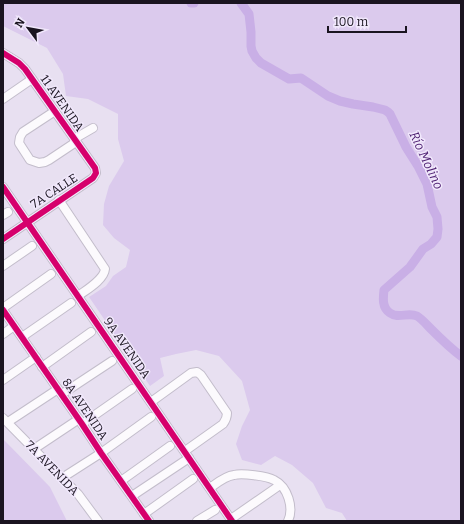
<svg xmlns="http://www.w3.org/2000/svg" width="464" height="524" viewBox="0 0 464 524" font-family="Bitter,serif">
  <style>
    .green { fill: #dbcaed }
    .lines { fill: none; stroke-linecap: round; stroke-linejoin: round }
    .river { stroke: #c9afe6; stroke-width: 9 }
    .minor-casing { stroke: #c3bdcb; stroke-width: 10 }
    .minor { stroke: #fcfafd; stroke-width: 8 }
    .cycleway-casing { stroke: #f1e8fc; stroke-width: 8 }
    .cycleway { stroke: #d6006c; stroke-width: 6 }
    .labels { text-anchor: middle; stroke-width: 3; stroke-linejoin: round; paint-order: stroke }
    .street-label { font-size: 12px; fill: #1a1420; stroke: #f1e8fc }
    .water-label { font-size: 13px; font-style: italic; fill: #4d1f71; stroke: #f1e8fc }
  </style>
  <rect width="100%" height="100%" fill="#e8e0f1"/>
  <g class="green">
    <path d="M3,3H461V521H347L342,513L326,508L313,483L292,465L275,456L261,465L242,460L236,444L242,426L250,410L242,381L219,356L196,350L176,354L160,358L164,376L150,386L89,297L106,286L113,276L126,267L130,250L114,238L103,225L104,204L109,186L124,161L118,139V114L88,99L66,96L63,74L47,48L3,26Z"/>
    <path d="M3,439L50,487L67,521H3Z"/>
  </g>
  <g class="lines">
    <g class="river">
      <path d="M191,3H194"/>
      <path d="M241,3L249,14L251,32V46L252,51L256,58L261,63L289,79L301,78L328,96L340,101L353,104L373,107L385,110L388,112L390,114L406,147L418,166L427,184L432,207L437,217L438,229L437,237L431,244L423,249L410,267L384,290C383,298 382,308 390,313C398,319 408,312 417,316C422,319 427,325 431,329C441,339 450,348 461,356"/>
    </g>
    <g class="minor-casing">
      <g id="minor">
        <path d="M3,53L19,63L25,69L95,168L96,173L93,178L3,239"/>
        <path d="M3,99L32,79"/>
        <path d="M55,111L23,132L20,137L19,143L30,160L39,163L45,162L49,160L76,142"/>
        <path d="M74,139L93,128"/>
        <path d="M3,187L232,521"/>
        <path d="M59,200L105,269C104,280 86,290 78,296"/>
        <path d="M3,215L8,212"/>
        <path d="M3,266L32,246"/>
        <path d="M3,308L51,274"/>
        <path d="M3,310L82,424L101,453L149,521"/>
        <path d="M3,334L14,326"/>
        <path d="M22,337L71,303"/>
        <path d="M42,367L91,332"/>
        <path d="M3,380L36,357"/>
        <path d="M62,394L112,361"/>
        <path d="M151,402L191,373L197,372L201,375L227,413C227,418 226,420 223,424L185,451"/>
        <path d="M3,418L78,494L98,521"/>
        <path d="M8,422L58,389"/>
        <path d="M82,424L132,389"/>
        <path d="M34,449L79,419"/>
        <path d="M62,478L101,453L151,417"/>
        <path d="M121,481L170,446"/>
        <path d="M210,488C217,483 225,476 234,475C242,473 267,476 274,480C288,487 294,508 288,521"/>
        <path d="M132,496L189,458"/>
        <path d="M144,514L193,479"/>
        <path d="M231,519L280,485"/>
        <path d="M197,521L215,510"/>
      </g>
    </g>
    <use href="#minor" class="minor"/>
    <g class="cycleway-casing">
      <g id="cycleway">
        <path d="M3,53L19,63L25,69L95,168L96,173L93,178L3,239"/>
        <path d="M3,187L232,521"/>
        <path d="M3,310L82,424L101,453L149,521"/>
      </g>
    </g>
    <use href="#cycleway" class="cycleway"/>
  </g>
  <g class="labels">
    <g class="street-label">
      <text transform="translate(62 103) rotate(55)" y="4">11 AVENIDA</text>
      <text transform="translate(54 191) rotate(-33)" y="4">7A CALLE</text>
      <text transform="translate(127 348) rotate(55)" y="4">9A AVENIDA</text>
      <text transform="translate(85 409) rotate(56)" y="4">8A AVENIDA</text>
      <text transform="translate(52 468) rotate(46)" y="4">7A AVENIDA</text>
    </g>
    <g class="water-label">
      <text transform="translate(427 160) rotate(65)" y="5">Río Molino</text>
    </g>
  </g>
  <rect width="464" height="524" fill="none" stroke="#1a1420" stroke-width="8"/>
  <g transform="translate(28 28) rotate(302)" stroke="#f1e8fc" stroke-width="3" paint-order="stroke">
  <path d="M0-3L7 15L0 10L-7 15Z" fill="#1a1420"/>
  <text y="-6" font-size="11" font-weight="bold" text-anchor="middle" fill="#1a1420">N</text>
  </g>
  <path d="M328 26v6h78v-6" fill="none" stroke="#1a1420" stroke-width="2"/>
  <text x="334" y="26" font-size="12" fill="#1a1420" stroke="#f1e8fc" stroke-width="3" paint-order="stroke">100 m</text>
</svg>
